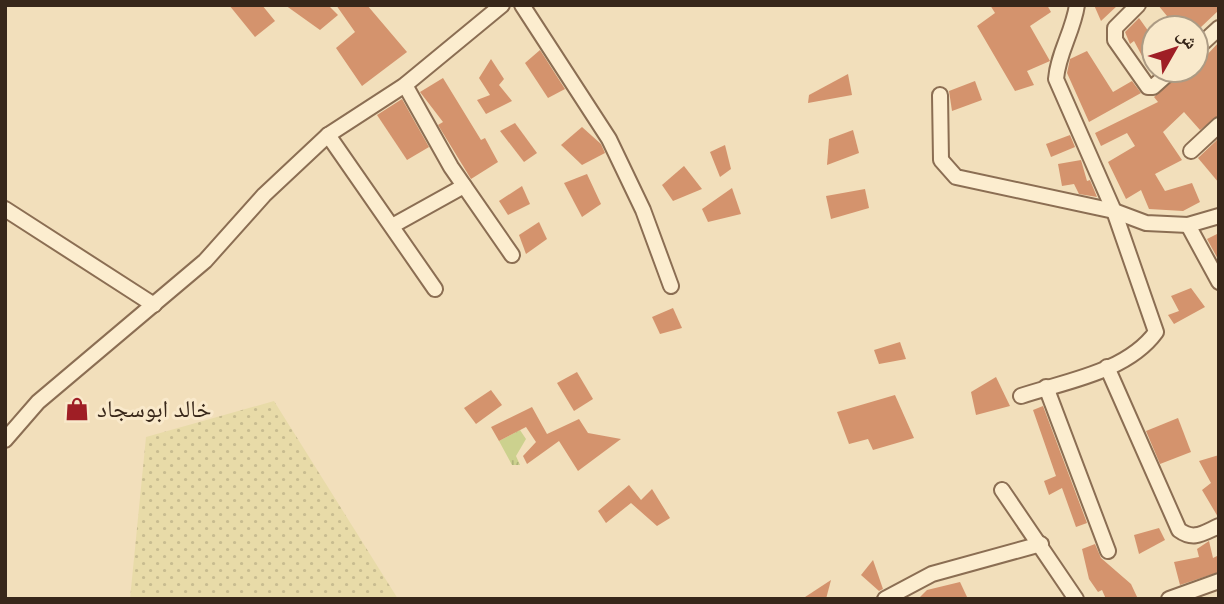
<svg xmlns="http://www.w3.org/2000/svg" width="1224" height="604" viewBox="0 0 1224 604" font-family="'Zilla Slab','Noto Naskh Arabic',serif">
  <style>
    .farmland { fill: url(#farmland-dots) }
    .grass { fill: url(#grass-tufts) }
    .building { fill: #d4936d }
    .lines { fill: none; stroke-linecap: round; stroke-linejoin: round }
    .minor-casing { stroke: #8b6e53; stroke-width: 18 }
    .minor { stroke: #fcedcf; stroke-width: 14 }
    .labels { text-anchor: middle; stroke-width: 6; stroke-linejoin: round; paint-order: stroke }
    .poi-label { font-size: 24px; fill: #38271a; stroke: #f9e9cb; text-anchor: start }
  </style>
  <defs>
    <pattern id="farmland-dots" width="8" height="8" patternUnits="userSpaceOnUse" patternTransform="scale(1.75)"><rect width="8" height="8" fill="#e8dba8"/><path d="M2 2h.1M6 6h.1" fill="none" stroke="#c8bc90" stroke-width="1.8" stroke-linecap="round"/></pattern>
    <pattern id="grass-tufts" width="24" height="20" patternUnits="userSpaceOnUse" patternTransform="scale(1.75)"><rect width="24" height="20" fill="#ccd18e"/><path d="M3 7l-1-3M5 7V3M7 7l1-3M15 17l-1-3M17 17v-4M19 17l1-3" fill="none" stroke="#b0b37a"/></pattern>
  </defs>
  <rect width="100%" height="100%" fill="#f2dfbb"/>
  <path class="farmland" d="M274,401L398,599H130L146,437Z"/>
  <path class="grass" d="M520,430L526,439L516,456L520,465H512L499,441Z"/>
  <g class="building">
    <path d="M229,5H262L275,21L255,37Z"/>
    <path d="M285,5H328L338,15L320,30Z"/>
    <path d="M336,5H367L407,52L362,86L336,48L355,32Z"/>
    <path d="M990,5H1047L1051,12L1030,26L1050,61L1027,71L1034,85L1015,91L977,26L995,13Z"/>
    <path d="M1094,5H1118L1101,21Z"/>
    <path d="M1158,5H1219V10L1200,28H1154V64L1149,69L1134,41L1130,44L1125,32L1139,18L1149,32L1167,16Z"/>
    <path d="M1219,42V116L1200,130L1184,112L1163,132L1182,160L1155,174L1165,191L1192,183L1200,202L1183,211L1149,209L1141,190L1126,199L1108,162L1135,146L1127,133L1101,146L1095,133L1158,102L1154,97L1184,70H1196V59L1205,57Z"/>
    <path d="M540,50L565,89L548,98L525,63Z"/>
    <path d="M1087,51L1113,92L1132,81L1141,93L1089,122L1067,73L1070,59Z"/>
    <path d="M491,59L504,79L499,85L512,101L486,114L477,100L490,95L479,78Z"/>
    <path d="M848,74L852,95L808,103L809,95Z"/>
    <path d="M443,78L481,140L485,138L498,162L471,179L438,125L443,122L420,92Z"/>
    <path d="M975,81L982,100L952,111L949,91Z"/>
    <path d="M402,99L429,147L407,160L377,115Z"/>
    <path d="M515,123L537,153L524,162L500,131Z"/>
    <path d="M582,127L601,144L605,153L582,165L561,145Z"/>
    <path d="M853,130L859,153L827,165L829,139Z"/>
    <path d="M1070,135L1075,147L1051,157L1046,144Z"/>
    <path d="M1219,138V183L1198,158Z"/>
    <path d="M725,145L731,169L720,177L710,152Z"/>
    <path d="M1081,160L1087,181L1090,180L1097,197L1079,194L1074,184L1062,186L1058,164Z"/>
    <path d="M684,166L702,189L673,201L662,185Z"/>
    <path d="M587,174L601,204L582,217L564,183Z"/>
    <path d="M522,186L530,204L508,215L499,201Z"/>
    <path d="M732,188L741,214L708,222L702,209Z"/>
    <path d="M865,189L869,208L831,219L826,196Z"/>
    <path d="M539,222L547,239L526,254L519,235Z"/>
    <path d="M1219,233V261L1207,239Z"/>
    <path d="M1191,288L1205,307L1174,324L1168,315L1179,311L1171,296Z"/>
    <path d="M673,308L682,328L660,334L652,317Z"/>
    <path d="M900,342L906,359L879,364L874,350Z"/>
    <path d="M577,372L593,399L574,411L557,383Z"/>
    <path d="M996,377L1010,406L976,415L971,392Z"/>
    <path d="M491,390L502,405L476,424L464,408Z"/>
    <path d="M895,395L914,438L873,450L868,439L849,444L837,412Z"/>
    <path d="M1043,406L1087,523L1076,527L1062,488L1049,495L1044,481L1056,476L1033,410Z"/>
    <path d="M532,407L547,434L579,419L588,433L621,439L578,471L559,441L527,464L523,456L536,442L526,427L499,441L491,427Z"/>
    <path d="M1178,418L1191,452L1160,464L1146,431Z"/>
    <path d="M1219,455V517H1218L1202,490L1211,483L1199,461Z"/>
    <path d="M629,485L641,500L652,489L670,518L657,526L631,503L606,523L598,511Z"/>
    <path d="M1159,528L1165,540L1139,554L1134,535Z"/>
    <path d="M1209,541L1213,558L1219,555V572L1180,585L1174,562L1199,557L1197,549Z"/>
    <path d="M1095,544L1101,558L1131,584L1138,599H1106L1102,590L1098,592L1089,579L1082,549Z"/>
    <path d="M873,560L883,589L879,591L861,575Z"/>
    <path d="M831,580L826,599H802Z"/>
    <path d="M960,582L968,599H918L927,590Z"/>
  </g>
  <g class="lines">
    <g class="minor-casing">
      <g id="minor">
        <path d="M522,5L609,139L643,210L671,286"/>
        <path d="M1138,5L1115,28V40L1148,87H1153L1172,70"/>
        <path d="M1196,49L1219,28"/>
        <path d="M405,85L451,167L512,255"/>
        <path d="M940,95L941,160L956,177L1114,211L1146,223L1188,225L1219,216"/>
        <path d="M328,135L435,289"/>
        <path d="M1191,151L1219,125"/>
        <path d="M5,209L154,305"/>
        <path d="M1188,225L1219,282"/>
        <path d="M392,226L464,186"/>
        <path d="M1107,367L1179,530C1194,541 1203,533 1219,526"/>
        <path d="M1046,387L1108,551"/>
        <path d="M1021,396C1066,381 1127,372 1156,332L1114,211L1056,79C1058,53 1073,32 1077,5"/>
        <path d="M5,440L38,402L205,261L264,195L328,135L405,85L502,5"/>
        <path d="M1002,490L1076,599"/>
        <path d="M885,599L932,574L1041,544"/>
        <path d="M1169,599L1219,581"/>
      </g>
    </g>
    <use href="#minor" class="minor"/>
  </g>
  <defs>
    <g id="shop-bare" transform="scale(1.89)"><path d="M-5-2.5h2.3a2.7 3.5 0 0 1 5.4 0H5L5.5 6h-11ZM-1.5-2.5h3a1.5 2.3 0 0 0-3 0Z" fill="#9f1e25" stroke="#f9e9cb" stroke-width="2.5" paint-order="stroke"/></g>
  </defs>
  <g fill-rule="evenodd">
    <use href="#shop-bare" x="77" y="409"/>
  </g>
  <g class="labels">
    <g class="poi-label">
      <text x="97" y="417">خالد ابوسجاد</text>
    </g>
  </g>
  <rect width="1224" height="604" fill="none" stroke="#38271a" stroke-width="14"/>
  <g transform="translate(1175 49) rotate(51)"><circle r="33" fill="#f9e9cb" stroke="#ac9b84" stroke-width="2"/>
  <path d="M0-5L12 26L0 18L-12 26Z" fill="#9f1e25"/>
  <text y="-10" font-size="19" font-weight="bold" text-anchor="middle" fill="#38271a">ش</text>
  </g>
</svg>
